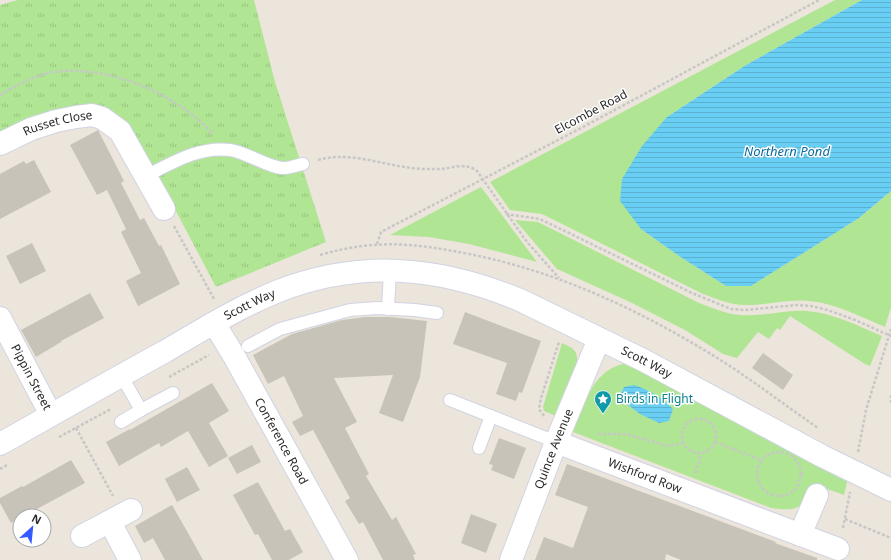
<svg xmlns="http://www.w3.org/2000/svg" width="891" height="560" viewBox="0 0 891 560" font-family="'Noto Sans',sans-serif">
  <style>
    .grass { fill: #b0e594 }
    .park { fill: url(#park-tufts) }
    .water { fill: url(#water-rules) }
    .building { fill: #c7c3b9 }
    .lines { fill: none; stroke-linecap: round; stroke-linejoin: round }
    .service-casing { stroke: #d0d3e3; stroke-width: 14 }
    .minor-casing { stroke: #d0d3e3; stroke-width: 24 }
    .tertiary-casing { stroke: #d0d3e3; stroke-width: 24 }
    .path { stroke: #c7c7c7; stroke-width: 2.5; stroke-dasharray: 3 2; stroke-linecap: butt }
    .service { stroke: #fff; stroke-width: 12 }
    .minor { stroke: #fff; stroke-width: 22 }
    .tertiary { stroke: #fff; stroke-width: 22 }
    .labels { text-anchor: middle; stroke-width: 3; stroke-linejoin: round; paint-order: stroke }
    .street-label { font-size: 12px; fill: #292929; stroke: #fff }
    .culture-label { font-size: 12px; fill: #0d838f; stroke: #fff; text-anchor: start }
    .water-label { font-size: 13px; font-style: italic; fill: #086a9f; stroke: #fff }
  </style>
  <defs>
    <pattern id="park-tufts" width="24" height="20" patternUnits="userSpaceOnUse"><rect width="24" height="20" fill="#b0e594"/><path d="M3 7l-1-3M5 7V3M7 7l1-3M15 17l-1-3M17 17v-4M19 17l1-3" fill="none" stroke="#97c480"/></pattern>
    <pattern id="water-rules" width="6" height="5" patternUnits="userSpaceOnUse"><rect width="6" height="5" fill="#69cef3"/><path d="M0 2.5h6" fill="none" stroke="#5bb1d0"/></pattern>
  </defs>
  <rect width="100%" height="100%" fill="#ece5db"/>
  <g class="grass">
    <path d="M835,0H862L746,65L667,117L641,229L679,256L726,286H751L859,218L891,191V307L885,327C861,317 835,303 809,301C788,299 768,305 748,305C732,306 717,299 703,294L542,214L510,210L490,182Z"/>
    <path d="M481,187L537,262L469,244L429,237L390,235Z"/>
    <path d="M515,220L538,222L699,303C713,308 726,314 740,315C763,317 785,309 807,311C833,313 859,326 882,336L870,366L865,364L790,316L780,330L777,328L769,339L758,332L737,358L723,354L685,330L630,302L557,269Z"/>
    <path d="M562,343C573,348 578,350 577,363L558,417L544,411L543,407Z"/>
    <path d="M629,363L848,478L844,495L816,485C802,508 799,512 771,508L573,432C583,405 594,366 629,363Z"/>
  </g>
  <path class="park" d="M18,0H254L275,82L326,242L216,287L138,139L128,126L116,116L0,132V5Z"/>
  <g class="water">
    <path d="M862,0H891V191L859,218L751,286H726L679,256L641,229L620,201L622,179L642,146L667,117L746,65Z"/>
    <path d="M634,385C650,390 661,397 673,409L669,421L659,423L640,414L624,402L621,393L624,387Z"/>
  </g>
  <g class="building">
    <path d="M98,130L124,181L121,183L140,220L144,218L159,246L161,245L180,284L138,306L126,281L141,273L121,232L126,229L107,190L97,195L70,145Z"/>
    <path d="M34,160L51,192L0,219V174L24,161L26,164Z"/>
    <path d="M32,243L46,271L20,284L6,256Z"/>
    <path d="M90,293L104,318L61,341V342L36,357L21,330Z"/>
    <path d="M465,312L541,341L522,393L519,392L516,401L496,394L507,363L453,344Z"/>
    <path d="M365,317H390L427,321L420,377L403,422L379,413L393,375L334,378L357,422L345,428L369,474L366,476L392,520L396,517L416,554L413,555L415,560H383L363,522L359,524L345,501L350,498L313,430L300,436L292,422L303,416L284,376L268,384L253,355L292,334L342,320Z"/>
    <path d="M763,353L793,375L783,390L752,368Z"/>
    <path d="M212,383L229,411L209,423L228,456L209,467L188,431L161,447L159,443L119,466L106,442L130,429V430Z"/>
    <path d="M499,438L526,448L514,479L491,470L493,465L489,464Z"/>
    <path d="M252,445L261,462L237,474L228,458Z"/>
    <path d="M71,460L85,483L24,516H20V518L11,523L0,503V498L22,486L23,487Z"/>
    <path d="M567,464L776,542L775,543L817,558V560H681L666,554L665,560H535L544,537L573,548L588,507L555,495Z"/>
    <path d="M187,467L200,490L177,502L165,479Z"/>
    <path d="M258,482L285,531L290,529L303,552L289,560H272L258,534L255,535L233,495Z"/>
    <path d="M172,505L192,540L203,560H165L153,538L144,543L135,526Z"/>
    <path d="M471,514L497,524L486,553L461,543Z"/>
  </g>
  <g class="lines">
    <g class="service-casing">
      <g id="service">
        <path d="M146,176C172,163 199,146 230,150C246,152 271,169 285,168C291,168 297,165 303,164"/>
        <path d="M388,309L390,270"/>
        <path d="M248,346L280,329L350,310L377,308L415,310L437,313"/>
        <path d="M121,375L141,410L173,393"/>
        <path d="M450,400L556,442"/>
        <path d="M121,422L141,410"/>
        <path d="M479,448L491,416"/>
      </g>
    </g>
    <g class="minor-casing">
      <g id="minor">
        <path id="s1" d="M0,144L31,129L56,121L76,117L92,115L102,118L120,131L164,209"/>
        <path id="s2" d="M0,318L51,415"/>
        <path id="s3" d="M214,323L234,356L347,560"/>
        <path id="s4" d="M556,442L838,549"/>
        <path d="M110,522L130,560"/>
        <path d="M800,535L817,495"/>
        <path d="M82,536L131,510"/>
        <path id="s5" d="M511,560L556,442L599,339"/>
      </g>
    </g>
    <g class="tertiary-casing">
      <g id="tertiary">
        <path id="s6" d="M0,444C55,413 109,382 164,352C200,331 237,308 276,292C359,259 438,266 520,300L643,360L822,456L891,490"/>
      </g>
    </g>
    <g class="path">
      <path d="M0,95C16,86 35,75 53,72C107,64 177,94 213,134"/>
      <path d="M318,160C353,150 389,168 424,169C430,169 436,169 442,169C454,167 467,163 477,171L527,242L559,278"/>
      <path d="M506,214L540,219L692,293L731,309L745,310L797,305L811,306L828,310L855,320L891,336"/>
      <path d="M174,226L214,299"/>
      <path d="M377,244L381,232L585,126L819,0"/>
      <path d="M320,255C375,239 414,243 469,254C560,272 644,312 722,361C755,382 786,406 818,428"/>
      <path d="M169,377L209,355"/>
      <path d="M891,395V404"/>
      <path d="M544,416L539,409L541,398L559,342"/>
      <circle cx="699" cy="436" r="17"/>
      <path d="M76,428L113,496"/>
      <path d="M598,434H626L668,446L683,443"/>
      <path d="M59,437L111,409"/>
      <path d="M715,442L761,460"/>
      <path d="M858,452L866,410L891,329"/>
      <circle cx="779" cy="474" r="22"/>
      <path d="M0,469L9,464"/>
      <path d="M695,473L700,460V453"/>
      <path d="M845,519L891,538"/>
      <path d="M843,528L850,492"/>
    </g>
    <use href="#service" class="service"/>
    <use href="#minor" class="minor"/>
    <use href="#tertiary" class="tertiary"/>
  </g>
  <defs>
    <g id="sight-pin" transform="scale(0.9)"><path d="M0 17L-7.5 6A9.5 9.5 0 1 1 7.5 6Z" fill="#0f9aa8" stroke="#fff"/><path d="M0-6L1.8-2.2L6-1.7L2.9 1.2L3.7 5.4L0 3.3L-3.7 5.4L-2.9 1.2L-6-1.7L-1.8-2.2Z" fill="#fff"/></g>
  </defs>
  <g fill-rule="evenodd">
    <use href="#sight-pin" x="603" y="399"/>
  </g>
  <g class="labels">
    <g class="street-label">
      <text transform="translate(591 112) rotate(-28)" y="4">Elcombe Road</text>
      <text dy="4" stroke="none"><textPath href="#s1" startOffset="62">Russet Close</textPath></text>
      <text dy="4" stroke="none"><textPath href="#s6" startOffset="286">Scott Way</textPath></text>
      <text dy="4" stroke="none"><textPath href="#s6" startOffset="707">Scott Way</textPath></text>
      <text dy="4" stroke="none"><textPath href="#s2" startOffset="67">Pippin Street</textPath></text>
      <text dy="4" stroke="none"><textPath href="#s3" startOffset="136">Conference Road</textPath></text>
      <text dy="4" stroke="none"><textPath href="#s5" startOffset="119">Quince Avenue</textPath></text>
      <text dy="4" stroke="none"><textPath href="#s4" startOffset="95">Wishford Row</textPath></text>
    </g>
    <g class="culture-label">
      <text x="616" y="403">Birds in Flight</text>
    </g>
    <g class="water-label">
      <text x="787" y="156">Northern Pond</text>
    </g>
  </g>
  <g transform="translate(32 528) rotate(27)"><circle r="19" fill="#ffffff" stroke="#a9a9a9"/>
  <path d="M0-3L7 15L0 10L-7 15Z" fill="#355aff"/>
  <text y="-6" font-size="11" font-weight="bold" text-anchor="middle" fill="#292929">N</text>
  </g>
</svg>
